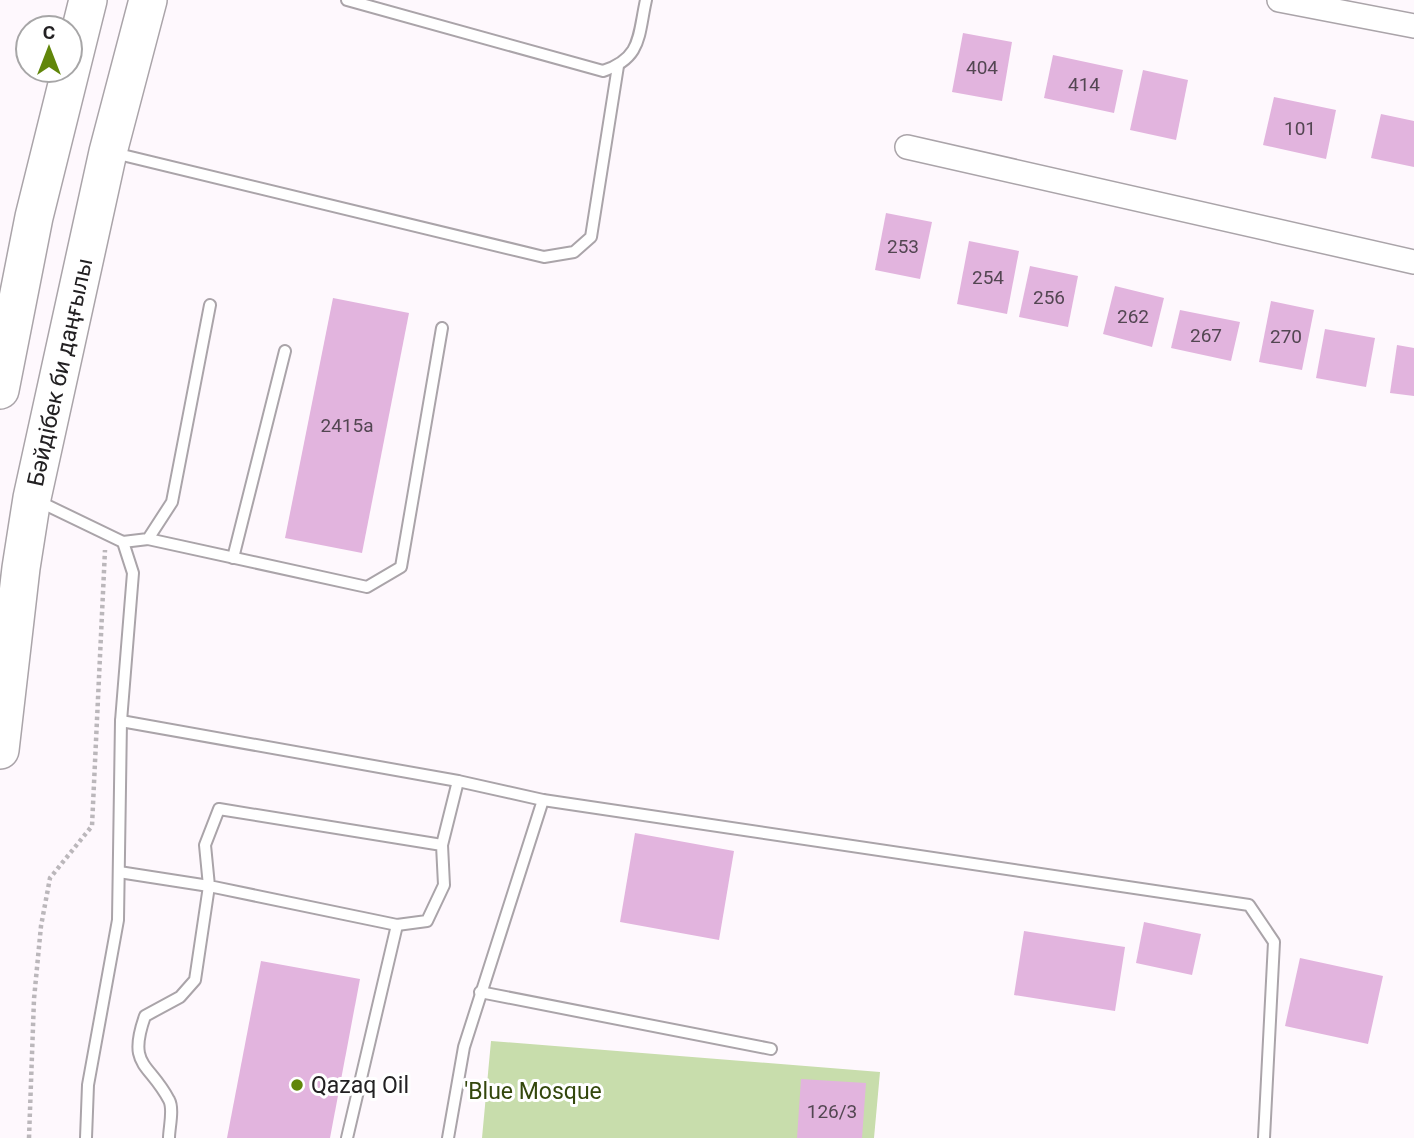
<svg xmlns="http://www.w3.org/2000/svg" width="1414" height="1138" viewBox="0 0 1414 1138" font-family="Roboto,sans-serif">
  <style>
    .green { fill: #c8ddac }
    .building { fill: #e2b4de }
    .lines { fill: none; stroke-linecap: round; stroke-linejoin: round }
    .lane-casing { stroke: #aaa4a9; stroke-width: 14 }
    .street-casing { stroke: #aaa4a9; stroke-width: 26 }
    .primary-casing { stroke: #aaa4a9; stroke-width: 40 }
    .path { stroke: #bbb7bb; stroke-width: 4.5; stroke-dasharray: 3.5 3.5; stroke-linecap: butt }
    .lane { stroke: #fff; stroke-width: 10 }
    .street { stroke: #fff; stroke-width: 23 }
    .primary { stroke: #fff; stroke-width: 37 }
    .poi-dot { fill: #61860a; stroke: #fff; stroke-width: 2.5 }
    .labels { text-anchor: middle; stroke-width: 6; stroke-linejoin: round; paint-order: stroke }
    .number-label { font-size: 19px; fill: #534652 }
    .street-label { font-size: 23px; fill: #232123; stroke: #fff }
    .poi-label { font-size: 23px; fill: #232123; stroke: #fff; text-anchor: start }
    .park-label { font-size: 23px; fill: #33470c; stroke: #fff }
  </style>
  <rect width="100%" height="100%" fill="#fef8fd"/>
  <path class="green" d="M491,1041L880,1072L874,1138H482Z"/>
  <g class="building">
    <path d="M963,33L1012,42L1002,101L952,92Z"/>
    <path d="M1053,55L1123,70L1114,113L1044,98Z"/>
    <path d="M1143,70L1188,80L1176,140L1130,130Z"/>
    <path d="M1274,97L1336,110L1326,159L1263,145Z"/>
    <path d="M1381,114L1414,121V167L1371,158Z"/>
    <path d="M886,213L932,222L920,279L875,270Z"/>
    <path d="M969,241L1019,251L1007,314L957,304Z"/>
    <path d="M1030,266L1078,276L1068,327L1019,317Z"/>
    <path d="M1115,286L1164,298L1152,347L1103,334Z"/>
    <path d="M333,298L409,313L362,553L285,538Z"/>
    <path d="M1271,301L1314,310L1302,370L1259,362Z"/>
    <path d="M1180,310L1240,322L1231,361L1171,348Z"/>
    <path d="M1325,329L1375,338L1366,387L1316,378Z"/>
    <path d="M1397,345L1414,348V396L1390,393Z"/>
    <path d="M635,833L734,851L719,940L620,922Z"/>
    <path d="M1144,922L1201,934L1192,975L1136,963Z"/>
    <path d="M1024,931L1125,947L1115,1011L1014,995Z"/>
    <path d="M1300,958L1383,976L1368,1044L1285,1026Z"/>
    <path d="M261,961L360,979L330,1138H227Z"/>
    <path d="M801,1079L866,1083L862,1138H797Z"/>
  </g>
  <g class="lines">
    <g class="lane-casing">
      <g id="lane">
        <path d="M347,0L603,71C642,58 638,36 646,0"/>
        <path d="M114,153L544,257L574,252L591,237L618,66"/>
        <path d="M38,501L123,542L133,573L121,721L118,920L88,1085L86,1138"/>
        <path d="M148,539L367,587L401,567L442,328"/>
        <path d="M123,542L148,539L172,502L210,305"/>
        <path d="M233,558L285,351"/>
        <path d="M121,721L458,781L543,800L1249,905L1274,942L1264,1138"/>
        <path d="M219,809L442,845L444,885L427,921L397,925L209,886L205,845Z"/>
        <path d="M442,845L458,781"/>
        <path d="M119,872L209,886L195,980L180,997L145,1016C127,1067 149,1062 169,1100C174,1109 169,1128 169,1138"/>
        <path d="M480,992L771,1049"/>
        <path d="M347,1138L397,925"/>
        <path d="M448,1138L464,1047L543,800"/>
      </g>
    </g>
    <g class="street-casing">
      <g id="street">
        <path d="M1279,0L1414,26"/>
        <path d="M907,147L1414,262"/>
      </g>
    </g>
    <g class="primary-casing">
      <g id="primary">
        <path d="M0,390L34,217L88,0"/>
        <path id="s1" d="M0,750L21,568L32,498L108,152L148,0"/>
      </g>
    </g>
    <path class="path" d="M29,1138L34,999L41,926L50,878L92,826L105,550"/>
    <use href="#lane" class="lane"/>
    <use href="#street" class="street"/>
    <use href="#primary" class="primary"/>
  </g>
  <circle class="poi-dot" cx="297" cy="1085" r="7"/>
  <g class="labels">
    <g class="number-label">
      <text x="982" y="74">404</text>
      <text x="1084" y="91">414</text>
      <text x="1300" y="135">101</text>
      <text x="903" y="253">253</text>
      <text x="988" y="284">254</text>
      <text x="1049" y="304">256</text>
      <text x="1133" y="323">262</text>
      <text x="1206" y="342">267</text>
      <text x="1286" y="343">270</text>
      <text x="347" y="432">2415а</text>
      <text x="832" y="1118">126/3</text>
    </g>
    <g class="street-label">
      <text dy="8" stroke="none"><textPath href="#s1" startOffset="383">Бәйдібек би даңғылы</textPath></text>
    </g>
    <g class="poi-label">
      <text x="311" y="1093">Qazaq Oil</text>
    </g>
    <g class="park-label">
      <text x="533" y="1099">'Blue Mosque</text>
    </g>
  </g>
  <g transform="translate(49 49)"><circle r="33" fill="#ffffff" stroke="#a7a6a7" stroke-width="2"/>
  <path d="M0-5L12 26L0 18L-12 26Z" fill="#61860a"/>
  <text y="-10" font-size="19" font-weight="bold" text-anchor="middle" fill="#232123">С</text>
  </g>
</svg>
